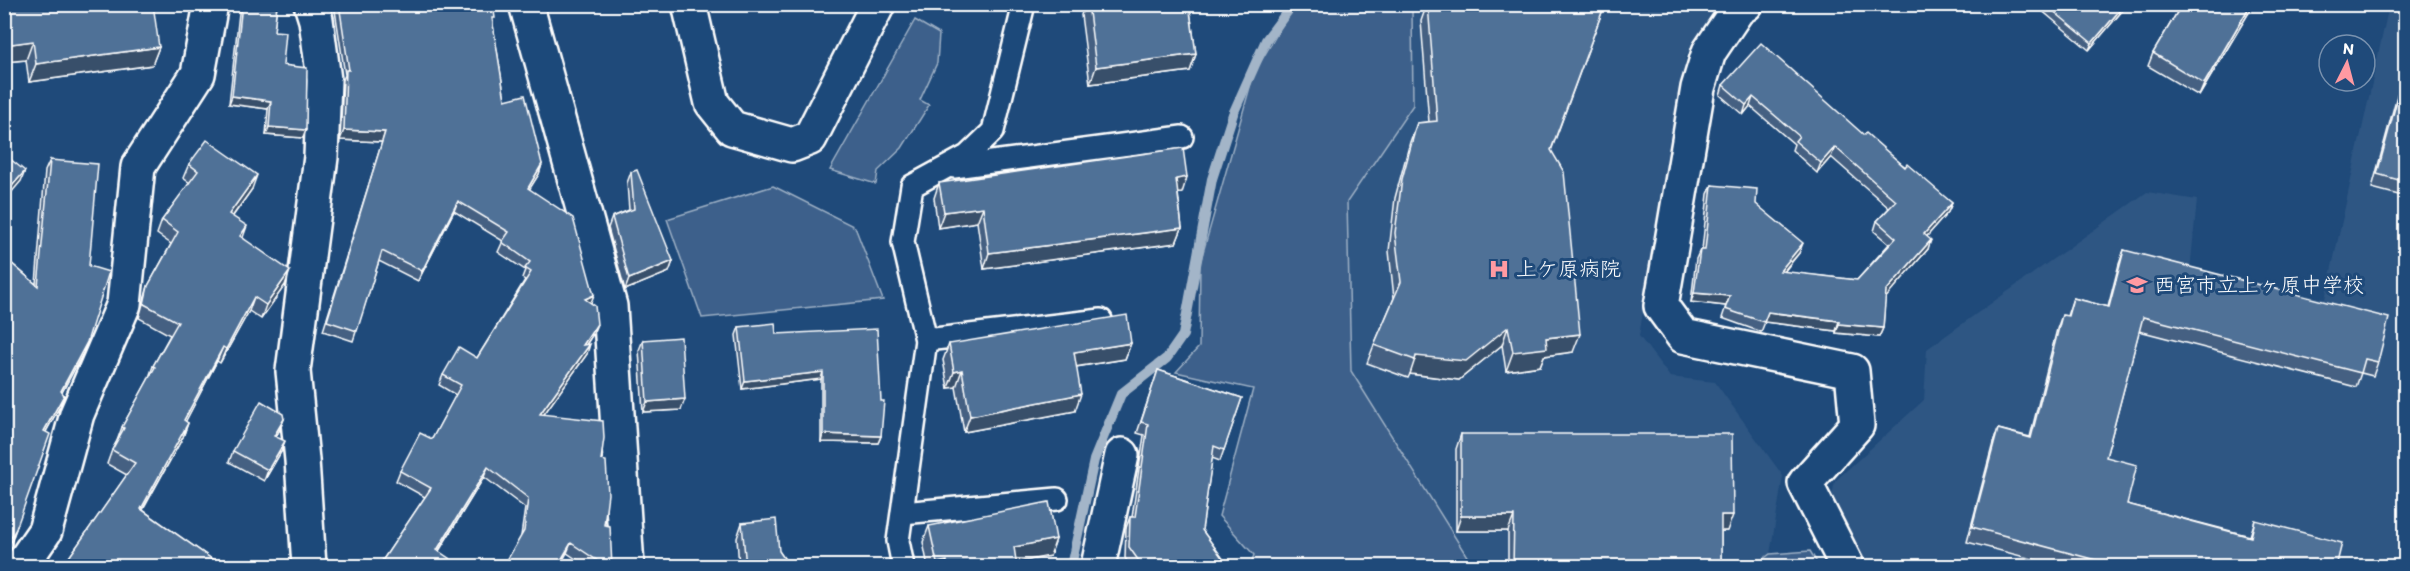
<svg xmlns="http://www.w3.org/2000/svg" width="2410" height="571" viewBox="0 0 2410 571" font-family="Itim,'Klee One',sans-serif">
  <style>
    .built { fill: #2e5683 }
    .green { fill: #3c618b; stroke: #9eb0c5; stroke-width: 1.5 }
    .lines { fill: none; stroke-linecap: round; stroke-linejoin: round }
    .stream { stroke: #a3b5c8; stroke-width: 10 }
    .lane-casing { stroke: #fff; stroke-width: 26 }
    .street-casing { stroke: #fff; stroke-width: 38 }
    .lane { stroke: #1f4a7a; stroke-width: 21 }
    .street { stroke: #1f4a7a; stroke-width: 33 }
    .wall { fill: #456182; stroke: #fff; stroke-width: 1.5 }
    .shaded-wall { fill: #384f6a; stroke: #fff; stroke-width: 1.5 }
    .building { fill: #507197; stroke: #fff; stroke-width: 1.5 }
    .labels { text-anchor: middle; stroke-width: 6; stroke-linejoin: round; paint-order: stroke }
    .poi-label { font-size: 21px; fill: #fff; stroke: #1f4a7a; text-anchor: start }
  </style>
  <rect width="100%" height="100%" fill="#1f4a7a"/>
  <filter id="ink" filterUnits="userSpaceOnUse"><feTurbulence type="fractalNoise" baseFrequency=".0167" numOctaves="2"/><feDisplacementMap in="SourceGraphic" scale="12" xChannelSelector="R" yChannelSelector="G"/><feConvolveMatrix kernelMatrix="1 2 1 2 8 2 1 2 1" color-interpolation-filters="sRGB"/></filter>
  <g filter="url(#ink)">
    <g class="built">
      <path d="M1416,5H1719L1686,56L1639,336L1670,377L1715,382L1783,476L1770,554L1754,566H1473L1351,371L1347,202L1413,105L1412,9Z"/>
      <path d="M2389,5H2405V566H1866L1831,501L1835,481L1924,400L1927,349L2147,192L2197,200L2190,271L2325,299Z"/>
    </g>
    <g class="green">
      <path d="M1294,5H1416L1412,9L1413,105L1347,202L1351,371L1473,566H1250L1254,555L1219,516L1253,389L1176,372L1199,347L1200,263L1254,73Z"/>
      <path d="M915,20L939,34L937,63L920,100L929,105L902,148L878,171L876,184L830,170Z"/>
      <path d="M773,186L855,227L883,300L702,318L667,219Z"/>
      <path d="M1810,551L1819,566H1754L1770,554Z"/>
    </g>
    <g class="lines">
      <path class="stream" d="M1071,566L1094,460L1121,394L1167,358L1183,335L1212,179L1233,114L1266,40L1293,4"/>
      <g class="lane-casing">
        <g id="lane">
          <path d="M954,167L1182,137"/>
          <path d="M926,340L1101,320"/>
          <path d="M902,513L1057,499"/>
          <path d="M903,566L898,541L926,340L903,242L912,186L967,156L993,131L1024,4"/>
        </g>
      </g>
      <g class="street-casing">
        <g id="street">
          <path d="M526,4L610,306L627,566"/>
          <path d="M689,4L712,103L732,128L792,145L810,138L878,4"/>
          <path d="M1746,4L1738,9L1709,52L1698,88L1661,306L1683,336L1852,371L1857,425L1805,483L1847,566"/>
          <path d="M21,566L45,531L77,414L124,304L138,167L198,74L211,4"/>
          <path d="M309,566L302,460L293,371L321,157L324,80L316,20L311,4"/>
          <path d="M1098,566L1122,455"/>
        </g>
      </g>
      <use href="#lane" class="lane"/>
      <use href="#street" class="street"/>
    </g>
    <g class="wall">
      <path d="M4,4L159,47L152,65L29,82L26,60L4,62Z"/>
      <path d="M240,4H277L274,31L303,138L266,135L268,109L229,104Z"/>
      <path d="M334,4H493V25L505,100L542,164L539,174L529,189L591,303L593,334L586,345L587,354L544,414L601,460L604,525L612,567H588L567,553L521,536L525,508L484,477L439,551L378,567L425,497L396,481L400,471L432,439L456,395L439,385L443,375L477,358L525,280L522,278L525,270L498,252L503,241L454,211L418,281L379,261L353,341L323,331L382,142L340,140L343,80L345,75Z"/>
      <path d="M1085,4H1189L1196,54L1190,71L1090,84L1081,15Z"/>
      <path d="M1427,4H1605L1551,151L1573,352L1544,356L1540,366L1506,371L1502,345L1459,380L1410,374L1408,378L1367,363L1374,345L1394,298L1389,251L1395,198L1410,142L1417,123L1429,122L1421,21Z"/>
      <path d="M2034,4H2128L2089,50Z"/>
      <path d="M2182,4H2254L2199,96L2148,66L2153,53Z"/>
      <path d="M2406,62V197L2372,188Z"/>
      <path d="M1723,85L1864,135L1952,203L1948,212L1927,236L1928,249L1885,298L1883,328L1879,337L1836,333V331L1765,322L1761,332L1722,318L1726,306L1691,302L1696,259L1700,250H1702L1708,194L1712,185L1756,204L1799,253L1784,272L1857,280L1889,244L1874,231L1877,221L1889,208L1831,157L1817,173L1792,150L1794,144L1750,106L1743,115L1720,95Z"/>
      <path d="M50,160L89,266L83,353L62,392L60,406L46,432L12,540L4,552V257L36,284L45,171Z"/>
      <path d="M189,164L252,189L233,216L243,238L285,285L261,319L249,311L220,363L217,361L185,422L188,423L183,437L143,510L223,567H63L65,563L127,475L107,464L112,450L117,441L122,427L148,380L153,366L170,335L139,318L148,286L171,244L157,234L162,220L190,183L183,178Z"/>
      <path d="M631,172L673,261L669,272L625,290L608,228L612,217L629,210L627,183Z"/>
      <path d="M939,183L1182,193H1178L1182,228L1176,243L984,269L977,222L938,228L934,198Z"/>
      <path d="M2124,250L2378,362L2373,376L2361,373L2356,387L2139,331L2106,457L2127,504L2250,536L2255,520L2336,567H2063L1967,542L1993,443L1998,429L2030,437L2057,329L2062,315L2067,316L2073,298L2108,307L2119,264Z"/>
      <path d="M739,327L776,334L881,401V436L878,443L821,442V379L742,389L736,335Z"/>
      <path d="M643,340L681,410L643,412L639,350Z"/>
      <path d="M1131,343L1125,359L1076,367L1075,411L964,432L956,387L948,388L943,360L949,344Z"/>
      <path d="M1158,370L1242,398L1220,461L1212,458L1202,530L1229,567H1131L1125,558L1126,528L1130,517H1132L1144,435L1137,433Z"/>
      <path d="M284,419L280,429L276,437L281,452L264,481L229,462L233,451Z"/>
      <path d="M1461,434L1727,531H1721V567H1508V531H1456V449Z"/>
      <path d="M742,523L779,551L790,567H739L737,538Z"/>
      <path d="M929,526L1056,539L1050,556L1016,562L1017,567H928L923,542Z"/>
    </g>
    <g class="shaded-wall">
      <path d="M2125,4H2128L2089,50L2092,43Z"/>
      <path d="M2251,4H2254L2199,96L2204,84Z"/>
      <path d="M33,41L26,60L4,62V45Z"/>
      <path d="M159,47L152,65L29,82L36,64Z"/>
      <path d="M1196,54L1190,71L1090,84L1096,67Z"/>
      <path d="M232,96L271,101L268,109L229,104Z"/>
      <path d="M1753,97L1750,106L1743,115L1746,105Z"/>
      <path d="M269,127L306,130L303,138L266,135Z"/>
      <path d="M344,130L385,132L382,142L340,140Z"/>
      <path d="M1835,147L1831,157L1817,173L1821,163Z"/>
      <path d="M542,164L539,174L524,198L528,188Z"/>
      <path d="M25,171L21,181L4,201V195Z"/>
      <path d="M257,175L252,189L224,228L229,214Z"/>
      <path d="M1187,177L1182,193L1170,194L1176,179Z"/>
      <path d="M458,201L454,211L418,281L422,271Z"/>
      <path d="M1952,203L1948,212L1921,243L1924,234Z"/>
      <path d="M983,207L977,222L938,228L944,212Z"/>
      <path d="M247,226L242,240L240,236Z"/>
      <path d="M1182,228L1176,243L984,269L989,253Z"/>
      <path d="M1931,240L1928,249L1883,301L1886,291Z"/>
      <path d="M1803,243L1799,253L1776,280L1780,271Z"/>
      <path d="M673,261L669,272L625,290L629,279Z"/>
      <path d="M290,271L285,285L261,319L266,305Z"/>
      <path d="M1694,293L1730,296L1726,306L1691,302Z"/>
      <path d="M594,295L590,305L585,299Z"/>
      <path d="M254,297L249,311L220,363L226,349Z"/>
      <path d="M1768,312L1839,321L1836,331L1764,322Z"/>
      <path d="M597,324L593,334L579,355L583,345Z"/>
      <path d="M1839,324L1883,328L1879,337L1836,333Z"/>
      <path d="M1508,327L1502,345L1459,380L1410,374L1416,356Z"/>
      <path d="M1580,334L1573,352L1544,356L1540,366L1506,371L1513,352L1546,338Z"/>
      <path d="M87,342L83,353L57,402L61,391Z"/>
      <path d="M1131,343L1125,359L1068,368L1074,352Z"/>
      <path d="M590,344L587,354L537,424L540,414Z"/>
      <path d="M223,347L217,361L179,434L184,420Z"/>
      <path d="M962,370L956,387L948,388L954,372Z"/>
      <path d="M823,372L821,379L742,389L745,381Z"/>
      <path d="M1081,394L1075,411L964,432L970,416Z"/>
      <path d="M64,395L60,406L40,442L44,431Z"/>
      <path d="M685,399L681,410L643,412L647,402Z"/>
      <path d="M284,419L280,429L271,446L274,436Z"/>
      <path d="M188,423L183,437L135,523L141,509Z"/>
      <path d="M823,434L881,436L878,443L821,442Z"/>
      <path d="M285,441L281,452L264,481L268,470Z"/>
      <path d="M488,467L484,477L433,560L437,550Z"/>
      <path d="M1721,515H1733L1727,531H1715Z"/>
      <path d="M1461,516H1514L1508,531H1456Z"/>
      <path d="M16,529L12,540L4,552V548Z"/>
      <path d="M1056,539L1050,556L1008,564L1014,547Z"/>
      <path d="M571,543L567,553L559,567H557Z"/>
      <path d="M947,561L944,567H935L937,563Z"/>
    </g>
    <g class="building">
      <path d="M4,4H153L159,47L36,64L33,41L4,45Z"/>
      <path d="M242,4H277L274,31L286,32L283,65L307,68L306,130L269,127L271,101L232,96Z"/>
      <path d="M339,4H493L495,18H492L505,100L525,95L542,164L528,188L573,218L594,295L585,299L595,306L597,324L583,345L590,344L540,414L603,421L604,438L601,460L606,461L608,494L604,525L610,526L612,567H607L571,543L557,567H503L524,531L528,498L488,467L437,550L462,567H378L431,488L400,471L420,433L432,439L461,385L443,375L459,347L477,358L531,272L525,268L530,262L502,242L509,232L458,201L422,271L382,251L357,331L327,321L385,132L344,130L346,70H349Z"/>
      <path d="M1088,4H1189L1196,54L1096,67Z"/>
      <path d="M1428,4H1605L1551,150L1564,172L1580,334L1546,338L1547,348L1513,352L1508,327L1466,361L1416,356L1415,360L1374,345L1401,282L1395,233L1402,179L1417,123L1437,121Z"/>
      <path d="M2045,4H2125L2092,43Z"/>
      <path d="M2182,4H2251L2204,84L2153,53Z"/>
      <path d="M1761,43L1864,135L1866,133L1905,167L1907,164L1952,203L1924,234L1931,240L1886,291L1883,328L1839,324V321L1768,312L1764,322L1725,309L1730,296L1694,293L1700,250H1705L1712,185L1757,189L1756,204L1803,243L1780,271L1857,280L1896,238L1877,221L1896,201L1835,147L1821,163L1795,141L1799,136L1753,97L1746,105L1723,85Z"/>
      <path d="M2406,67V182L2377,174Z"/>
      <path d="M207,140L257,175L229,214L247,226L240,236L290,271L266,305L254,297L226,349L223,347L184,420L188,423L141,509L223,567H70L65,563L135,463L112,450L124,428L122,427L155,367L153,366L178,322L144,304L148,286L178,232L162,220L198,171L189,164Z"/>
      <path d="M1183,148L1187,177L1176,179L1182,228L989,253L983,207L944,212L939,183Z"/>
      <path d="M4,154L25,171L4,195Z"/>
      <path d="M50,160L98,164L89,266L109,272L87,342L61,391L64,395L44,431L50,434L16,529L4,548V257L38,286Z"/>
      <path d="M637,170L673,261L629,279L612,217L634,209L631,172Z"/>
      <path d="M2124,250L2389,318L2378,362L2365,359L2361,373L2143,317L2106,457L2137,465L2127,504L2251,537L2255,520L2342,543L2336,567H2122L1972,527L1998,429L2031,438L2062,315L2068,316L2073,298L2109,307Z"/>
      <path d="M1127,315L1131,343L1074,352L1081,394L970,416L962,370L954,372L949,344Z"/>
      <path d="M775,323L776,334L877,329L881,401H884L881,436L823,434V372L745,381L739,327Z"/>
      <path d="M681,337L685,399L647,402L643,340Z"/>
      <path d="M1158,370L1242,398L1224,450L1214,446L1202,530L1229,567H1143L1129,547L1130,517H1135L1148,424L1141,422Z"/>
      <path d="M261,401L283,414L284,419L274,436L285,441L268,470L233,451Z"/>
      <path d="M1461,434H1732L1733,515H1721V567H1513L1514,516H1461Z"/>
      <path d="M1049,502L1056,539L1014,547L1017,567H947V561L937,563L929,526Z"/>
      <path d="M776,519L779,551L790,567H746L742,523Z"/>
    </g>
  </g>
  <defs>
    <g id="hospital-bare" transform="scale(1.62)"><path d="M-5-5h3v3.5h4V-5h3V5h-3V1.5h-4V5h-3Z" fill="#ff9aa2" stroke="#1f4a7a" stroke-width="2.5" paint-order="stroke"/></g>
    <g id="school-bare" transform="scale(1.62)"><path d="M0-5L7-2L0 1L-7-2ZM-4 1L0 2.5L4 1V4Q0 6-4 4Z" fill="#ff9aa2" stroke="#1f4a7a" stroke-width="2.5" paint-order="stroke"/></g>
  </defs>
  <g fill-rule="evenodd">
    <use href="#hospital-bare" x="1499" y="269"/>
    <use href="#school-bare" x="2137" y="285"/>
  </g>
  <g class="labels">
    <g class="poi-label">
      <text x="1516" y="276">上ケ原病院</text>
      <text x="2154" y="292">西宮市立上ヶ原中学校</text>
    </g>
  </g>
  <rect width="2410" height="571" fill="none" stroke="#1f4a7a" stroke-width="24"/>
  <rect x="12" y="12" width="2386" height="547" fill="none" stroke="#fff" stroke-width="2" filter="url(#ink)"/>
  <g transform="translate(2347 63) rotate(6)"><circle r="28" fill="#1f4a7a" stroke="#7992af" stroke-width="1.5"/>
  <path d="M0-4.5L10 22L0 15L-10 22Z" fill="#ff9aa2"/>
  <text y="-9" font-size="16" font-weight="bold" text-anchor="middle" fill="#ffffff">N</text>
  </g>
</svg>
